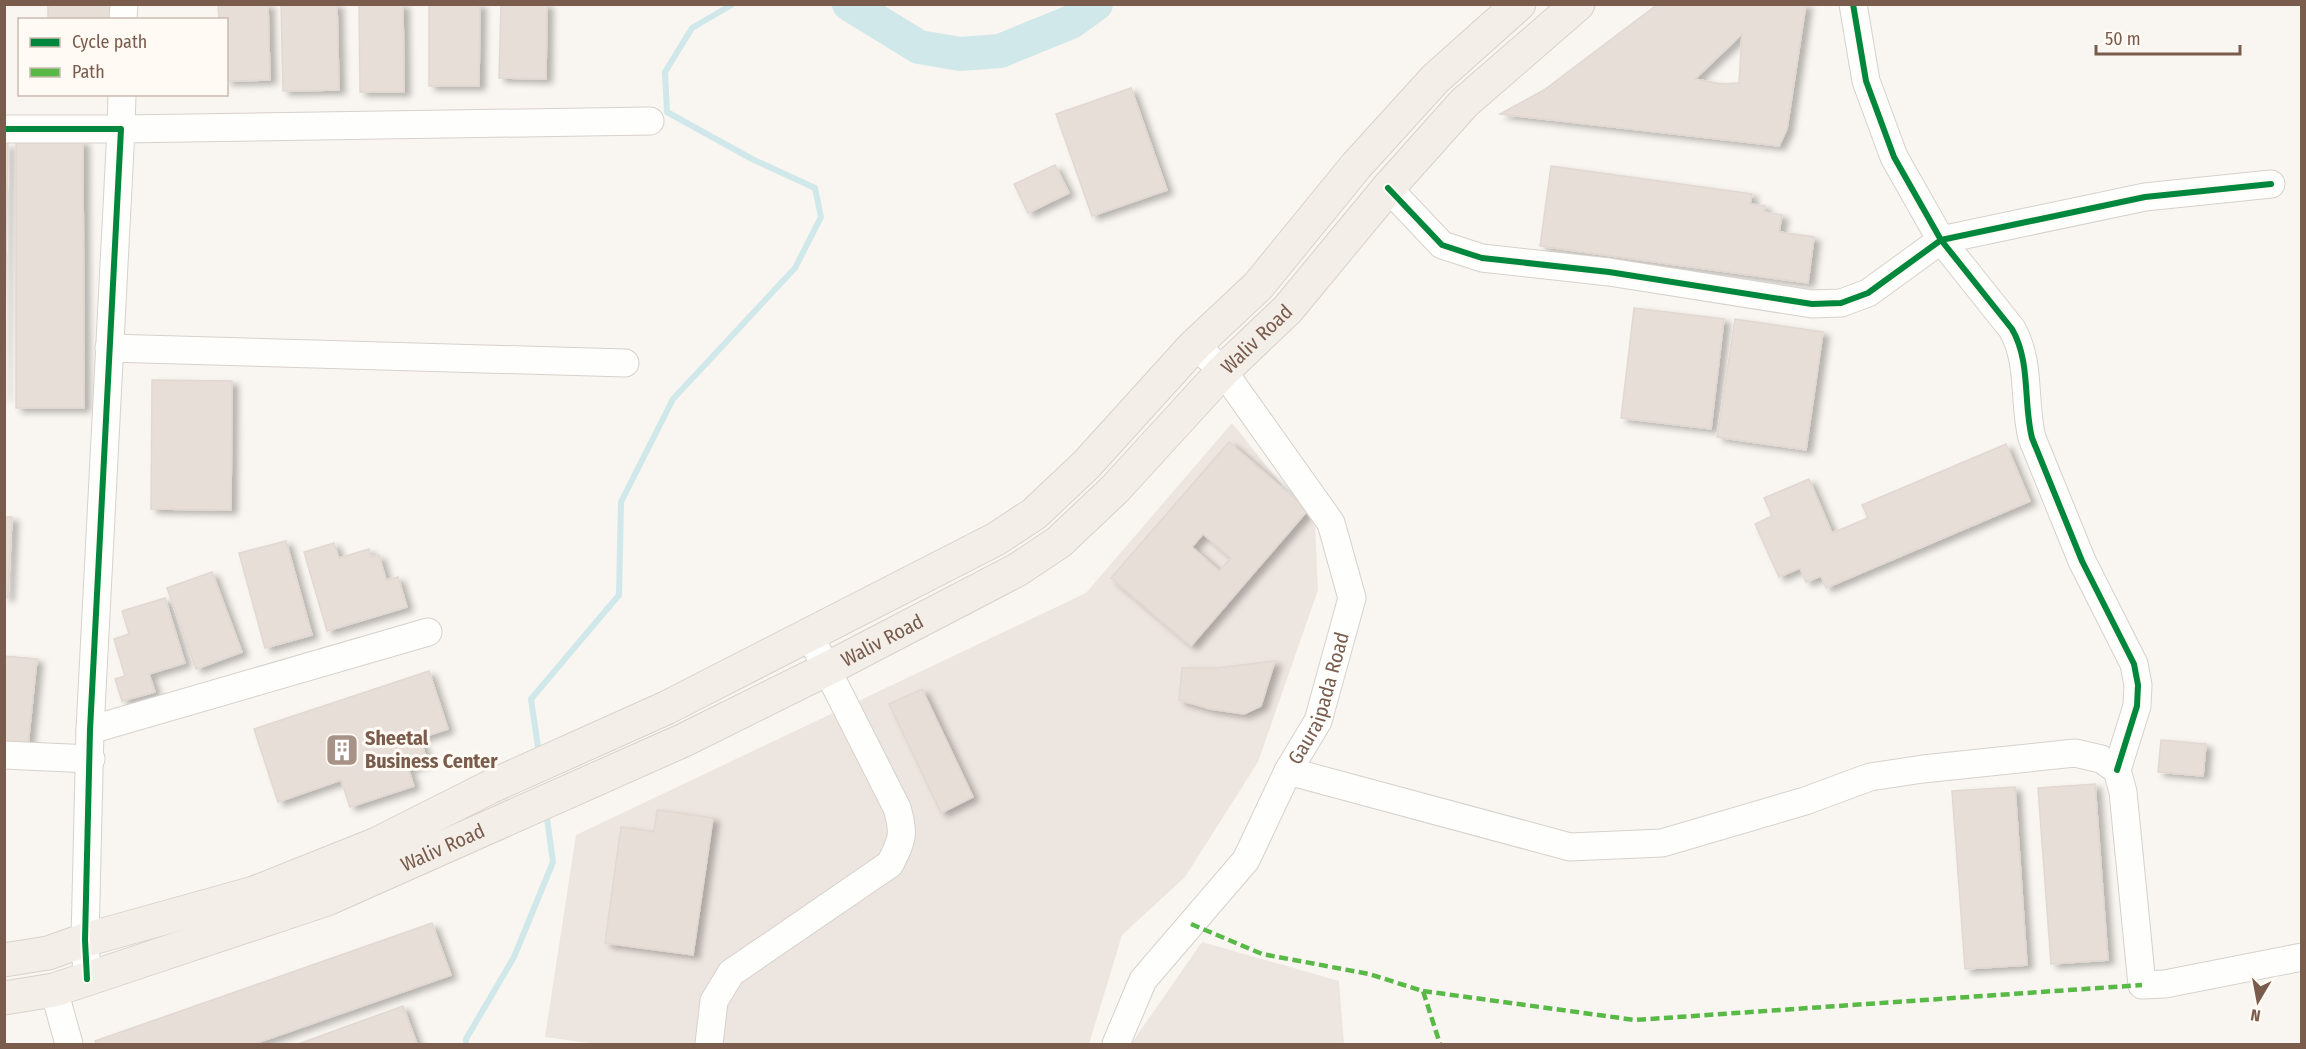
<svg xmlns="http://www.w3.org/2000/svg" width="2306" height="1049" viewBox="0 0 2306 1049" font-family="'Fira Sans Condensed',sans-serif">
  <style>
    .industrial { fill: #ede5e0 }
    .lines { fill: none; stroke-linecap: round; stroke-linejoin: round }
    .stream { stroke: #d0e8ea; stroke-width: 6 }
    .river { stroke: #d0e8ea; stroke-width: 34 }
    .building { fill: #e6ded7; stroke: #e2d8d2; stroke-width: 1.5; fill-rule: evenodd; filter: url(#shadow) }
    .minor-casing { stroke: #d7d1cb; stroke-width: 29 }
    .major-casing { stroke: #dad1cc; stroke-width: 35 }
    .minor { stroke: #fefefd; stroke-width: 27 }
    .major { stroke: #f3eee8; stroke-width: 33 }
    .quiet { stroke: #58b947; stroke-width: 4.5; stroke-dasharray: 9 4.5; stroke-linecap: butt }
    .cycleway-casing { stroke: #fffaf3; stroke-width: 10 }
    .cycleway { stroke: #00873e; stroke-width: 6 }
    .labels { text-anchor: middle; stroke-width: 6; stroke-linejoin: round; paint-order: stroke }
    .street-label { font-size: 20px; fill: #7a5c4d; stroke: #fffaf3 }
    .poi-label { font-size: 20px; font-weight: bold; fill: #7a5c4d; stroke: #fffaf3; text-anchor: start }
  </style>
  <defs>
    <filter id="shadow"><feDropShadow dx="6" dy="4" stdDeviation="3" flood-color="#0004"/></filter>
  </defs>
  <rect width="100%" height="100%" fill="#f9f5f0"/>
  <g class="industrial">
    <path d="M1232,423L1315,526L1318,590L1258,762L1185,877L1122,935L1089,1044H596L545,1037L576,835L1086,593Z"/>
    <path d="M1202,942L1339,981L1344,1044H1131Z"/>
  </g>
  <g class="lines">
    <g class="stream">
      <path d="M539,754L531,699L619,595L621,502L673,399L795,268L821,217L815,188L752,159L667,112L665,72L692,28L733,4"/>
      <path d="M466,1044V1039L514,957L553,862L546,811"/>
    </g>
    <path class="river" d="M849,4L919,47L960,54L1000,51L1071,22L1096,4"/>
  </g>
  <g class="building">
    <rect x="48" y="4" width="69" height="16"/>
    <path d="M218,4H268L270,80L226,81V20H219Z"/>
    <path d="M281,4H337L339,90L283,91Z"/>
    <path d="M359,4H403L404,92H360Z"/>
    <path d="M429,4H480L479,86H429Z"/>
    <path d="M501,4H547L546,79L499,78Z"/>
    <path d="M1658,4H1806L1787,129L1779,146L1500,114L1544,90ZM1742,34L1739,83L1721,84L1695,79Z"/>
    <path d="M1131,88L1167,190L1092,216L1056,114Z"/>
    <path d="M16,141H83L84,408H16Z"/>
    <path d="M4,144H8L4,398Z"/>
    <path d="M1055,165L1069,193L1028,213L1014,184Z"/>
    <path d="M1551,166L1752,194L1750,204L1765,206L1764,212L1782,215L1779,232L1814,237L1808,283L1540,246Z"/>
    <path d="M1634,308L1724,319L1711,429L1621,418Z"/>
    <path d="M1735,319L1823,332L1806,450L1717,437Z"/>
    <path d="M152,380L232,381L231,510L151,509Z"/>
    <path d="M1229,442L1308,510L1191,646L1111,578ZM1203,534L1231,558L1219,571L1192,547Z"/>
    <path d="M2006,444L2030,501L1826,588L1821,576L1806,582L1800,568L1779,577L1755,524L1772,516L1764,498L1809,479L1832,533L1868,518L1862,505Z"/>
    <path d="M4,517H12L8,597H4Z"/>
    <path d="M286,541L312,635L265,648L239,553Z"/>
    <path d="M334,543L339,558L369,549L371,557L379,555L386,580L398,577L407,607L327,631L304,552Z"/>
    <path d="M212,572L242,652L196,669L167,588Z"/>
    <path d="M165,598L185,663L149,674L155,692L122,701L115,679L125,676L114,639L129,634L122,611Z"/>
    <path d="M4,656L37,659L28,745L4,743Z"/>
    <path d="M1275,661L1261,706L1244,714L1210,709L1179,700L1182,668H1217Z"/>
    <path d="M429,671L448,729L420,738L427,761L408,768L414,786L350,807L341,780L278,802L254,729Z"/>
    <path d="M922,689L973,797L941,813L889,704Z"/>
    <path d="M2161,740L2206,744L2203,776L2158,772Z"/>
    <path d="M2095,784L2108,960L2051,964L2038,788Z"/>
    <path d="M2015,787L2027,965L1965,969L1952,791Z"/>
    <path d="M657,810L713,818L693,955L605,943L621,827L654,832Z"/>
    <path d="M432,923L451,975L254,1044H96L95,1041Z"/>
    <path d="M403,1006L417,1044H298Z"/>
  </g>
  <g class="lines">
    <g class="minor-casing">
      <g id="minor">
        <path d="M1853,4L1866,81L1894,157L1941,240L2012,329C2031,362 2023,402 2032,438L2082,561L2134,664L2138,685L2137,706L2117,770"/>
        <path d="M123,20L124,4"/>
        <path d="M122,94L121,129L650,121"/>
        <path d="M4,129H121L90,730L85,940L87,979"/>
        <path d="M1388,188L1442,245L1482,258L1609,272L1812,304L1841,303L1868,293L1941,240L2145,197L2271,184"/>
        <path d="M109,348L625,363"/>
        <path d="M90,730L428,632"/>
        <path d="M4,755L91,759"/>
        <path d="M1288,771L1570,847L1662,843L1805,801L1870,777L1923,769L2075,753L2101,759L2117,770L2123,792L2142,985L2165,984L2302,957"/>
        <path d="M54,990L69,1044"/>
        <path d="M709,1044L714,1001L731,973L890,864C902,840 905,835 897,808L810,636"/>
        <path id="s1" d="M1116,1044L1143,980L1246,860L1288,771L1318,721L1352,598L1331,523L1223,371L1195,345"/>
      </g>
    </g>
    <g class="major-casing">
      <g id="major">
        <path d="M4,960L48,953L85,940L254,893L377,844L490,787L666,708L996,539L1034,514L1086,465L1193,347L1258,286L1356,166L1435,79L1519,4"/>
        <path id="s2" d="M4,998L54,990L327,899L684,740L827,669L1017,570L1059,542L1115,489L1223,371L1288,309L1388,188L1464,103L1578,4"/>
      </g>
    </g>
    <use href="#minor" class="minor"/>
    <use href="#major" class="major"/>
    <g class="quiet">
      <path d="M1191,924L1262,954L1369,974L1423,991L1440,1044"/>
      <path d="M1423,991L1635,1020L2142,985"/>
    </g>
    <g class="cycleway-casing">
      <g id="cycleway">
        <path d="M1853,4L1866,81L1894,157L1941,240L2012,329C2031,362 2023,402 2032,438L2082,561L2134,664L2138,685L2137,706L2117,770"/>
        <path d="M4,129H121L90,730L85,940L87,979"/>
        <path d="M1388,188L1442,245L1482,258L1609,272L1812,304L1841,303L1868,293L1941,240L2145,197L2271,184"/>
      </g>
    </g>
    <use href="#cycleway" class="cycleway"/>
  </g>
  <defs>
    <g id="building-square" transform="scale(1.725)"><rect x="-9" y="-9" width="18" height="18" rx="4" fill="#a69286" stroke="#fffaf3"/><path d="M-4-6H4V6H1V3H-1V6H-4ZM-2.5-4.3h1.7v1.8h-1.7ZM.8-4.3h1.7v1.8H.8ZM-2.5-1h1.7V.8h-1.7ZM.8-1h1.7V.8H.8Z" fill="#fff"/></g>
  </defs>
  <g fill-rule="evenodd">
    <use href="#building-square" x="342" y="750"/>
  </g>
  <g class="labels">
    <g class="street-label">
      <text dy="7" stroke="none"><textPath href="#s2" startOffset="1437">Waliv Road</textPath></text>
      <text dy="7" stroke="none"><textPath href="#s2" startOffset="951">Waliv Road</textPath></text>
      <text dy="7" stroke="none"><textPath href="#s1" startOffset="406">Gauraipada Road</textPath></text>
      <text dy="7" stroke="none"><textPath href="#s2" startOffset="465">Waliv Road</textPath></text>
    </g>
    <g class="poi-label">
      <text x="365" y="745">Sheetal<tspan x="365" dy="23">Business Center</tspan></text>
    </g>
  </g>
  <rect width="2306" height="1049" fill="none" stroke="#7a5c4d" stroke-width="12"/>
  <rect x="18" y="18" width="210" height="78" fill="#fffaf3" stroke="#cabbb1" stroke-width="1.5"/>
  <rect x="30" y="38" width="30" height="9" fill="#00873e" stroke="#cabbb1" stroke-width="1.5"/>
  <text x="72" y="48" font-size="18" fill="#7a5c4d">Cycle path</text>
  <rect x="30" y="68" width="30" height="9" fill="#58b947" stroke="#cabbb1" stroke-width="1.5"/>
  <text x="72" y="78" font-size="18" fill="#7a5c4d">Path</text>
  <g transform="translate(2258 1001) rotate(190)" stroke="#fffaf3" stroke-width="4.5" paint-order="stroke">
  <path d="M0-4.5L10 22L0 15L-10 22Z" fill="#7a5c4d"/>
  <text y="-9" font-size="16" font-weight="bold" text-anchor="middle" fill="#7a5c4d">N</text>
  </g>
  <path d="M2096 45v9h144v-9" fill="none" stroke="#7a5c4d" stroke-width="3"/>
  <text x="2105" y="45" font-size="18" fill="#7a5c4d" stroke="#fffaf3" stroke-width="4.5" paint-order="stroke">50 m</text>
</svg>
